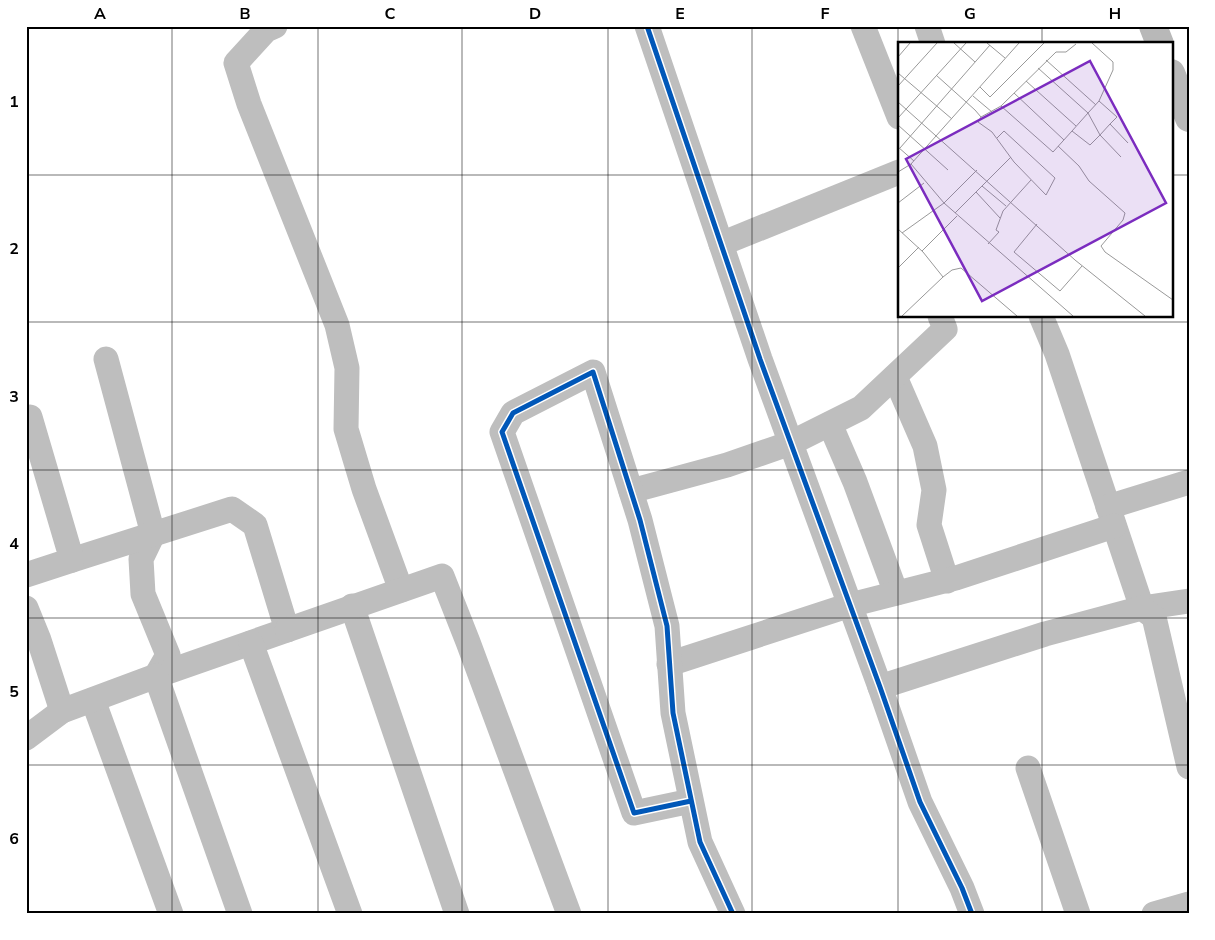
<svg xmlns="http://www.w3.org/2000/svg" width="1215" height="940" viewBox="0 0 1215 940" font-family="'Nunito Sans',sans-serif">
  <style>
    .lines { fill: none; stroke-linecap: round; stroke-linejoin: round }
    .street { stroke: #bebebe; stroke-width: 25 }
    .secondary { stroke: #b8b8b8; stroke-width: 28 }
    .cycleway-casing { stroke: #fff; stroke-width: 8 }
    .cycleway { stroke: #0057b8; stroke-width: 5 }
    .grid { fill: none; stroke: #000; stroke-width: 1; stroke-opacity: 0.55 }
    .inset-road { fill: none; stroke: #999; stroke-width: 1 }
    .view { fill: #7b2cbf; fill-opacity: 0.15; stroke: #7b2cbf; stroke-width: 2.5 }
    .inset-edge { fill: none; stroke: #000; stroke-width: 2.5 }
    .neatline { fill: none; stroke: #000; stroke-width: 2 }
    .grid-label { font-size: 16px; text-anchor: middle; font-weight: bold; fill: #000 }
  </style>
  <rect width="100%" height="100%" fill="#fff"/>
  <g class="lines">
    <g class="street">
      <path d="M275,26L266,30L236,63L249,104L337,325L347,368L346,429L364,489L401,590"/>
      <path d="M647,26L760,359L880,687L920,802L962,888L972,914"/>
      <path d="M863,26L899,117"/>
      <path d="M927,26L933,44"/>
      <path d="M721,244L899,172"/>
      <path d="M1041,316L1057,354L1142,608L1189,601"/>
      <path d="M106,359L153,534L141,559L143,594L168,655L156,676"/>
      <path d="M895,377L925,446L934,490L929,525L947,581"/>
      <path d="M830,424L855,482L896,593"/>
      <path d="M631,491L727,465L791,443L861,408L945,329L940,316"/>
      <path d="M1108,507L1189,482"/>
      <path d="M72,560L232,509L255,525L287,630L156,676"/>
      <path d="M26,575L72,560L30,417"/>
      <path d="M352,606L457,914"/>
      <path d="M26,608L39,640L62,711"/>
      <path d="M287,630L442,576L468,642L569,914"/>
      <path d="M251,643L350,914"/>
      <path d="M669,664L850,605L956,578L1114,526"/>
      <path d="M880,687L1045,634L1142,608L1154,617L1189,767"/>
      <path d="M93,700L171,914"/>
      <path d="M26,738L62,711L156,676L240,914"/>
      <path d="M1028,768L1078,914"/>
      <path d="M691,801L634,813L502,432L513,413L593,372L640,520L667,626L673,713L700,842L733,914"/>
      <path d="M1154,914L1189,904"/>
    </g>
    <g class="secondary">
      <path d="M1153,26L1160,44"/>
      <path d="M1171,73L1189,118"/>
    </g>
    <g class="cycleway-casing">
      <g id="cycleway">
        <path d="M647,26L760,359L880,687L920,802L962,888L972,914"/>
        <path d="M691,801L634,813L502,432L513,413L593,372L640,520L667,626L673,713L700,842L733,914"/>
      </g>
    </g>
    <use href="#cycleway" class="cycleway"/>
  </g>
  <path class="grid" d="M172,26V914M318,26V914M462,26V914M608,26V914M752,26V914M898,26V914M1042,26V44M26,175H899M1171,175H1189M1042,316V914M26,322H1189M26,470H1189M26,618H1189M26,765H1189"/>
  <g transform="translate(898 42)">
    <rect width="275" height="275" fill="#fff"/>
    <path class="inset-road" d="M56,1L77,20M89,1L107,16M0,15L12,1M148,18L198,63M140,26L190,71L201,59L215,28V20L194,1M0,31L54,77M38,33L77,68L83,75L80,80L94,90L116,120L148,153L157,136L106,89L99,96M128,39L178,84M0,44L39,1M82,45L92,55L146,1M116,51L166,98M75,54L94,70M201,59L219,75L212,82L230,101M0,60L177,218L247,274M103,64L155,110L174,89M83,75L103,64L158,10H168L178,2M0,76L68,1M212,82L202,93L192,103L174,89L190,71L202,93L223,115M0,83L50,128M160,104L181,124L191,139L227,171L225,178L203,204L207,210L275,258M0,105L16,119M2,106L92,3M79,128L46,161L13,122L121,1M0,130L13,122M84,144L108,164M78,150L102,176M0,161L26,141M57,171L113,115M139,182L116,210L162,249L184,224M0,187L25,210L45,235L4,274M4,191L46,161L175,274M90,202L101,190L98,188L105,169L133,138M24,209L59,174M0,226L21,205M45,235L54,228L63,226L119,274"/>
    <path class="view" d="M192,19L268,161L84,259L8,117Z"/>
    <rect width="275" height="275" class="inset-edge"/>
  </g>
  <rect width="1215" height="940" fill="none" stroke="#ffffff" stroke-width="55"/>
  <rect x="28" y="28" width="1160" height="884" class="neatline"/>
  <g class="grid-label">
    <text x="100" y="19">A</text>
    <text x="245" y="19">B</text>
    <text x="390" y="19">C</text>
    <text x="535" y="19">D</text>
    <text x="680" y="19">E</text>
    <text x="825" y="19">F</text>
    <text x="970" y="19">G</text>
    <text x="1115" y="19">H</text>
    <text x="14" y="107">1</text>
    <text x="14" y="254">2</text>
    <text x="14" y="402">3</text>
    <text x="14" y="549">4</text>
    <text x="14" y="697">5</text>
    <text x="14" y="844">6</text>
  </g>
</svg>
